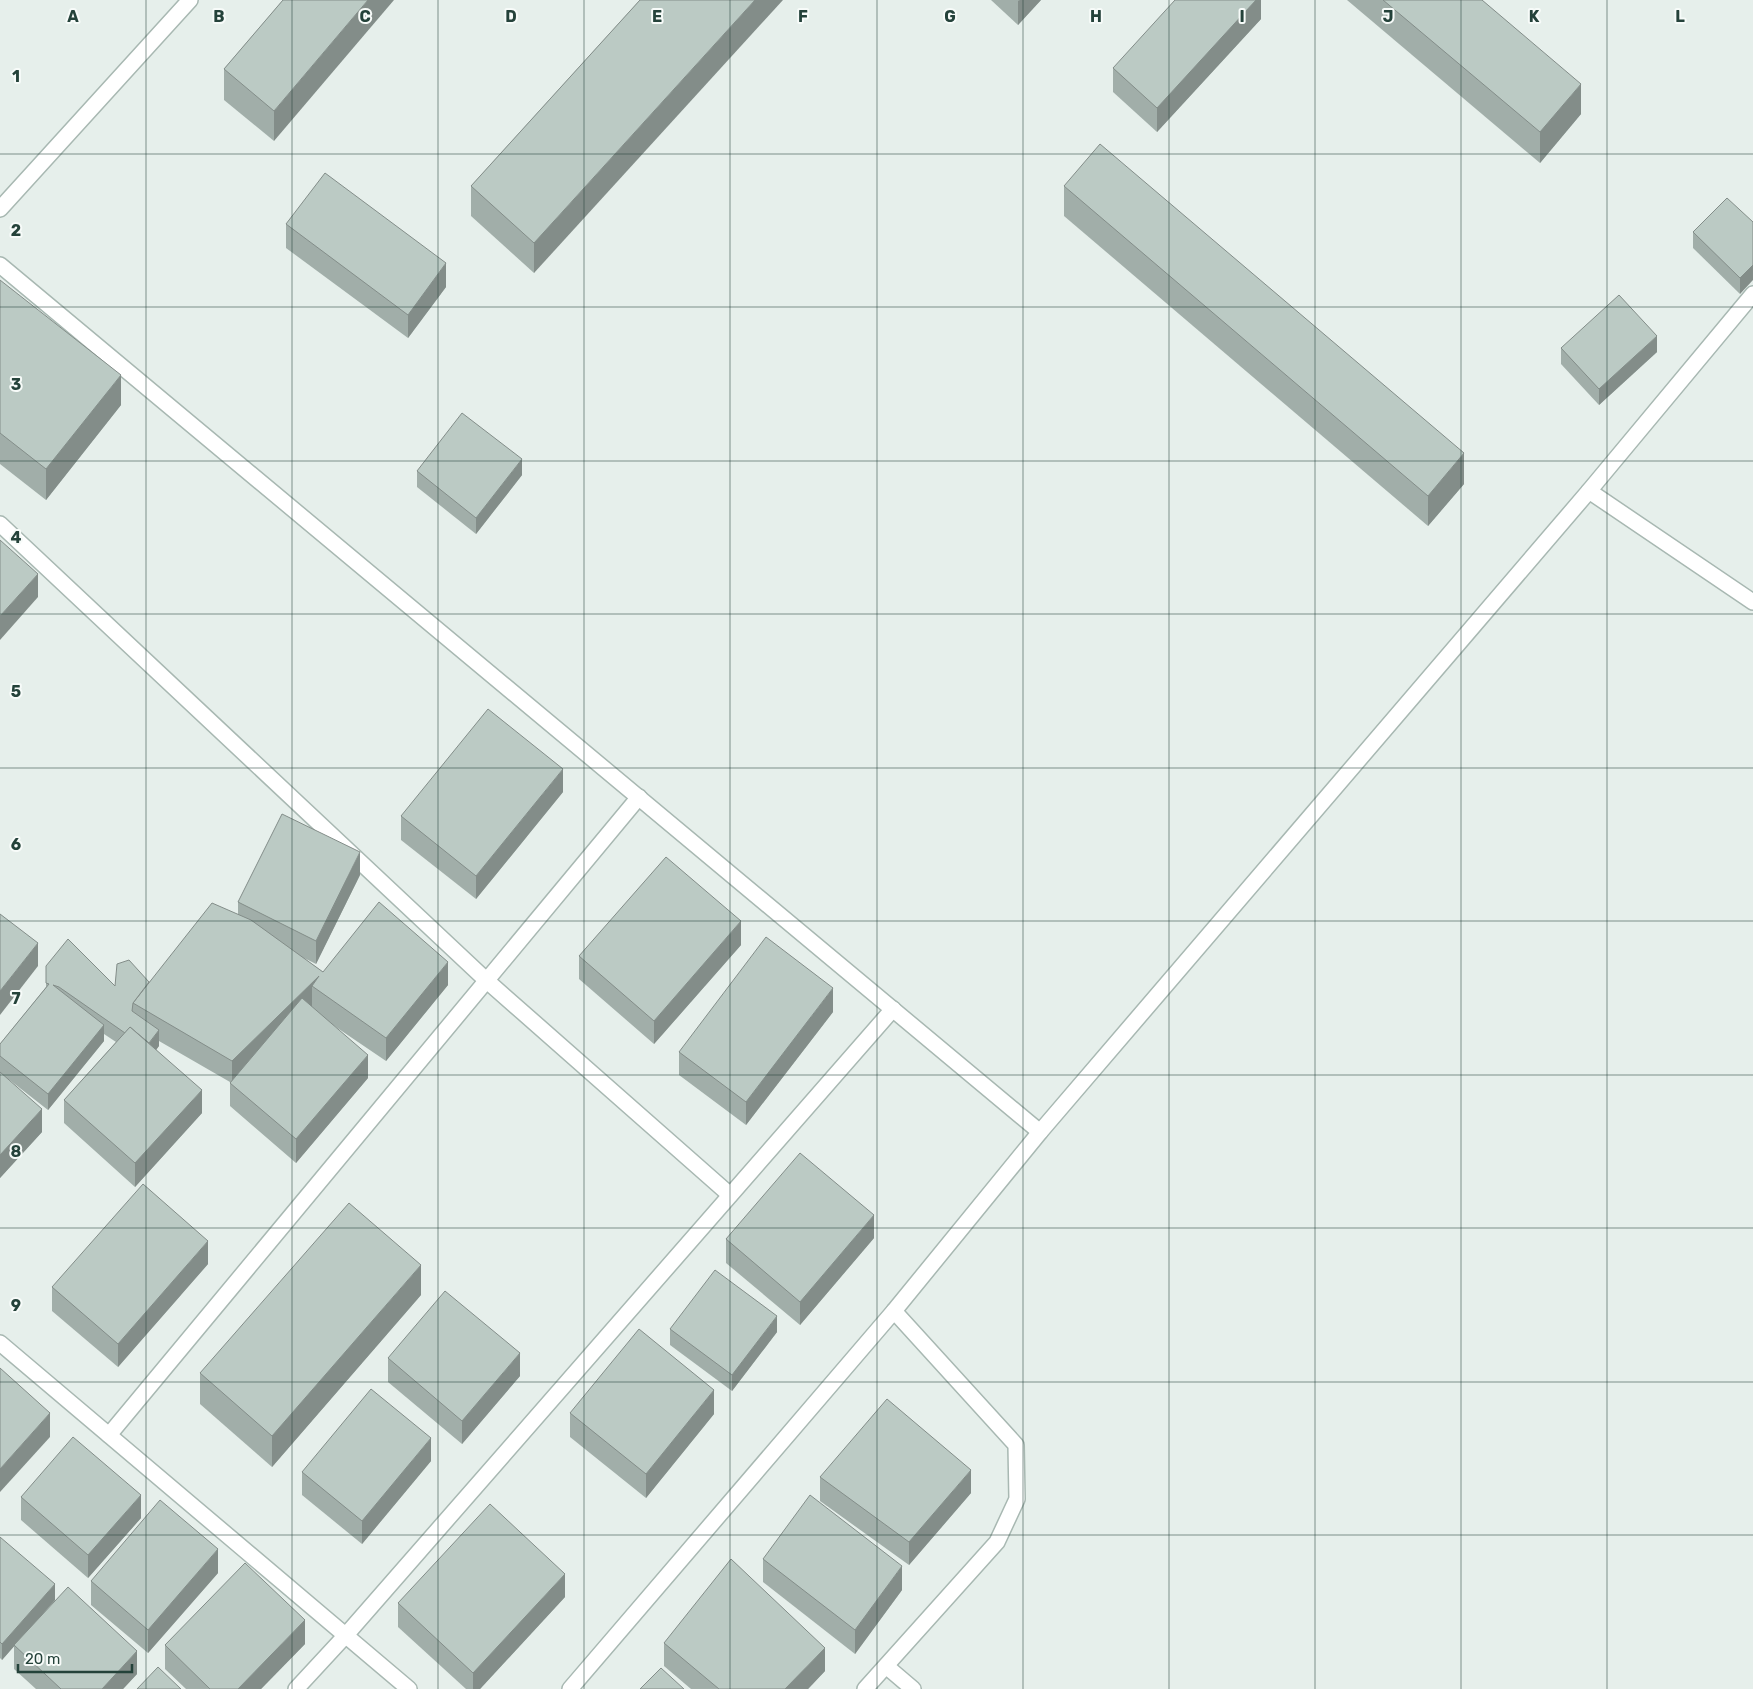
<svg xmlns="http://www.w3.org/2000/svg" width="1753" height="1689" viewBox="0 0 1753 1689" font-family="Rubik,sans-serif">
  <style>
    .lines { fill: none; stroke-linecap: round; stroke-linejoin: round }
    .minor-casing { stroke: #a8b8b2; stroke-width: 18 }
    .minor { stroke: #fff; stroke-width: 15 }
    .wall { fill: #a1aea9 }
    .shaded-wall { fill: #838d89 }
    .building { fill: #bbcac4; stroke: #838d89 }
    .grid { fill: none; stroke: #24423a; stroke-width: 1; stroke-opacity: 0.55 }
    .grid-label { font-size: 16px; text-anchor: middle; font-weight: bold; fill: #24423a; stroke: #f7fbf9; stroke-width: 4; stroke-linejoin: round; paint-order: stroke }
  </style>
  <rect width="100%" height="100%" fill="#e6efeb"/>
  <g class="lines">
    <g class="minor-casing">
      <g id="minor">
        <path d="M0,209L190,0"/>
        <path d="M0,265L1040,1132"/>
        <path d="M1589,491L1753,602"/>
        <path d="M0,524L486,980L730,1195"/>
        <path d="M0,1343L409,1689"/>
        <path d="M109,1435L639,797"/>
        <path d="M886,1666L913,1689"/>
        <path d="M296,1689L346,1635L893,1009"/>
        <path d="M570,1689L894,1311L1040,1132L1589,491L1753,294"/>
        <path d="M865,1689L997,1542L1017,1499L1016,1445L894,1311"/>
      </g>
    </g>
    <use href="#minor" class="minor"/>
  </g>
  <g class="wall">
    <path d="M283,0L274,141L224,100V69Z"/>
    <path d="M640,0L534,273L471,216V186Z"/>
    <path d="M991,0H1041L1018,25Z"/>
    <path d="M1261,0V19L1157,132L1113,92V68Z"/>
    <path d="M1347,0H1482L1581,114L1540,163Z"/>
    <path d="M1064,186L1464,484L1428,526L1064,216Z"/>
    <path d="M1753,222L1740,294L1693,248V232Z"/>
    <path d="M286,224L446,287L408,338L286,248Z"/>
    <path d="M0,280L121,405L46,500L0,464Z"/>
    <path d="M1561,348L1657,352L1599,405L1561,364Z"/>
    <path d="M417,471L522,475L476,534L417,487Z"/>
    <path d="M563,792L476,899L401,840V816Z"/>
    <path d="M360,875L316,964L304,958L323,972L448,985L386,1061L330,1023L368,1078L296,1163L230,1106V1082L159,1041V1046L156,1049L202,1113L135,1187L64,1123V1100L116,1042L104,1034V1041L48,1110L7,1078L42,1132L0,1178V1044L46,987V966L115,986L149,982L238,915V902Z"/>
    <path d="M741,945L654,1044L579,979V956Z"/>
    <path d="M833,1012L746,1125L679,1075V1052Z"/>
    <path d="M874,1238L800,1325L726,1263V1239Z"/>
    <path d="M208,1264L118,1367L52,1311V1287Z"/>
    <path d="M421,1295L272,1467L200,1404V1373Z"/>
    <path d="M670,1329L777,1332L732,1391L670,1345Z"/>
    <path d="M388,1358L520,1376L462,1444L388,1382Z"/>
    <path d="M570,1413L714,1414L646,1498L570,1437Z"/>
    <path d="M431,1461L362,1544L302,1495V1472Z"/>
    <path d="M820,1477L971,1493L909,1565L820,1501Z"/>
    <path d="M21,1497L141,1518L88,1578L21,1520Z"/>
    <path d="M0,1537L55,1600L22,1638L137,1674L123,1689H36L14,1669V1646L2,1660L0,1658Z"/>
    <path d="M763,1559L902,1590L855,1654L763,1582Z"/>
    <path d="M218,1573L148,1653L91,1605V1581Z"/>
    <path d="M565,1597L480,1689H466L398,1627V1603Z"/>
    <path d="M664,1643L825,1671L808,1689H691L664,1666Z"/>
    <path d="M305,1644L261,1689H186L165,1669V1645Z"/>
  </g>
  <g class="shaded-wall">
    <path d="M368,0H394L274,141V111Z"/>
    <path d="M755,0H783L534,273V243Z"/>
    <path d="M1020,0H1041L1018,25V1Z"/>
    <path d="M1256,0H1261V19L1157,132V108Z"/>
    <path d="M1581,84V114L1540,163V132Z"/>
    <path d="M446,263V287L408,338V315Z"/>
    <path d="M1753,265V280L1740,294V278Z"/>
    <path d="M1657,336V352L1599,405V389Z"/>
    <path d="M121,375V405L46,500V469Z"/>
    <path d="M1464,453V484L1428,526V496Z"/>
    <path d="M522,459V475L476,534V518Z"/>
    <path d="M38,574V597L0,640V616Z"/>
    <path d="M563,769V792L476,899V876Z"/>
    <path d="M360,852V875L316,964V941Z"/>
    <path d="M741,921V945L654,1044V1021Z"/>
    <path d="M38,943V966L0,1015V991Z"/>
    <path d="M448,962V985L386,1061V1038Z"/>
    <path d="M319,976L312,986V1007L232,1084V1061Z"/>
    <path d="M833,988V1012L746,1125V1102Z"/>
    <path d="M104,1025V1041L48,1110V1094Z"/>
    <path d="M159,1030V1046L146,1064V1048Z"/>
    <path d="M368,1055V1078L296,1163V1139Z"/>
    <path d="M202,1090V1113L135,1187V1163Z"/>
    <path d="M42,1109V1132L0,1178V1155Z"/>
    <path d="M874,1215V1238L800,1325V1302Z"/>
    <path d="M208,1241V1264L118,1367V1344Z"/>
    <path d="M421,1265V1295L272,1467V1436Z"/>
    <path d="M777,1316V1332L732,1391V1375Z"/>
    <path d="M520,1353V1376L462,1444V1421Z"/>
    <path d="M714,1390V1414L646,1498V1474Z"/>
    <path d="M50,1413V1437L0,1492V1469Z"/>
    <path d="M431,1438V1461L362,1544V1521Z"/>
    <path d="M971,1470V1493L909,1565V1542Z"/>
    <path d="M141,1495V1518L88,1578V1555Z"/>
    <path d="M218,1549V1573L148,1653V1630Z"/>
    <path d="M902,1566V1590L855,1654V1630Z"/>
    <path d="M565,1574V1597L480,1689H473V1673Z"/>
    <path d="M55,1584V1600L2,1660V1644Z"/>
    <path d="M305,1620V1644L261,1689H238Z"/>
    <path d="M825,1648V1671L808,1689H785Z"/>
    <path d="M137,1651V1674L123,1689H102Z"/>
  </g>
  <g class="building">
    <path d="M283,0H368L274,111L224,69Z"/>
    <path d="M640,0H755L534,243L471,186Z"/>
    <path d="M1175,0H1256L1157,108L1113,68Z"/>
    <path d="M1383,0H1482L1581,84L1540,132Z"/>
    <path d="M1100,144L1464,453L1428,496L1064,186Z"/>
    <path d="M325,173L446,263L408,315L286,224Z"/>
    <path d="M1727,198L1753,222V265L1740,278L1693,232Z"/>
    <path d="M0,280L121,375L46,469L0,433Z"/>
    <path d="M1619,295L1657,336L1599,389L1561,348Z"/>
    <path d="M462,413L522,459L476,518L417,471Z"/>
    <path d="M0,540L38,574L0,616Z"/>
    <path d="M488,709L563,769L476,876L401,816Z"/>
    <path d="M282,814L360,852L316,941L238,902Z"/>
    <path d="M666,857L741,921L654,1021L579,956Z"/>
    <path d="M379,902L448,962L386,1038L312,986L319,976L232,1061L133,1003L212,903L251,920L323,972Z"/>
    <path d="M0,914L38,943L0,991Z"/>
    <path d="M766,937L833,988L746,1102L679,1052Z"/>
    <path d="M68,939L115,986L117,964L129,960L149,982L133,1003L132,1011L159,1030L149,1043L130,1027L125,1033L59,987L53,985L104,1025L48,1094L0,1056V1044L49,984L46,983V966Z"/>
    <path d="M302,998L368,1055L296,1139L230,1083Z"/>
    <path d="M130,1027L202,1090L135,1163L64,1100Z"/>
    <path d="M0,1072L42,1109L0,1155Z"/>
    <path d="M800,1153L874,1215L800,1302L726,1239Z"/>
    <path d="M143,1184L208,1241L118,1344L52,1287Z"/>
    <path d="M349,1203L421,1265L272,1436L200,1373Z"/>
    <path d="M715,1270L777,1316L732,1375L670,1329Z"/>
    <path d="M445,1291L520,1353L462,1421L388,1358Z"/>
    <path d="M639,1329L714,1390L646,1474L570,1413Z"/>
    <path d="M0,1368L50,1413L0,1469Z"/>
    <path d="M371,1389L431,1438L362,1521L302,1472Z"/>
    <path d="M887,1399L971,1470L909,1542L820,1477Z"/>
    <path d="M73,1437L141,1495L88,1555L21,1497Z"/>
    <path d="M810,1495L902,1566L855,1630L763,1559Z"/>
    <path d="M160,1500L218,1549L148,1630L91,1581Z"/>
    <path d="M490,1504L565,1574L473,1673L398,1603Z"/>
    <path d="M0,1537L55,1584L2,1644L0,1642Z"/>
    <path d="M731,1559L825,1648L785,1689H719L664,1643Z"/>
    <path d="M245,1563L305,1620L238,1689H210L165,1645Z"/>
    <path d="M68,1587L137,1651L102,1689H61L14,1645Z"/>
    <path d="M158,1667L181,1689H137Z"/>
    <path d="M661,1668L684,1689H640Z"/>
  </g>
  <path class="grid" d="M146,0V1689M292,0V1689M438,0V1689M584,0V1689M730,0V1689M877,0V1689M1023,0V1689M1169,0V1689M1315,0V1689M1461,0V1689M1607,0V1689M0,154H1753M0,307H1753M0,461H1753M0,614H1753M0,768H1753M0,921H1753M0,1075H1753M0,1228H1753M0,1382H1753M0,1535H1753"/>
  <g class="grid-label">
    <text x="73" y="22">A</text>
    <text x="219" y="22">B</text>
    <text x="365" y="22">C</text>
    <text x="511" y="22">D</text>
    <text x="657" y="22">E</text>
    <text x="803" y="22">F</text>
    <text x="950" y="22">G</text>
    <text x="1096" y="22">H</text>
    <text x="1242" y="22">I</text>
    <text x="1388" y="22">J</text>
    <text x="1534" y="22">K</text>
    <text x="1680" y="22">L</text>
    <text x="16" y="82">1</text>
    <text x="16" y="236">2</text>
    <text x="16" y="390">3</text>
    <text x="16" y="543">4</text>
    <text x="16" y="697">5</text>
    <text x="16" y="850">6</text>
    <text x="16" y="1004">7</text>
    <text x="16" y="1157">8</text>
    <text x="16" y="1311">9</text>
  </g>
  <path d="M18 1664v8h114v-8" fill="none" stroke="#24423a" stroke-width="2.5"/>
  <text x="25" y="1664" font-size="15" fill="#24423a" stroke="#f7fbf9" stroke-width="4" paint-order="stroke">20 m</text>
</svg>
